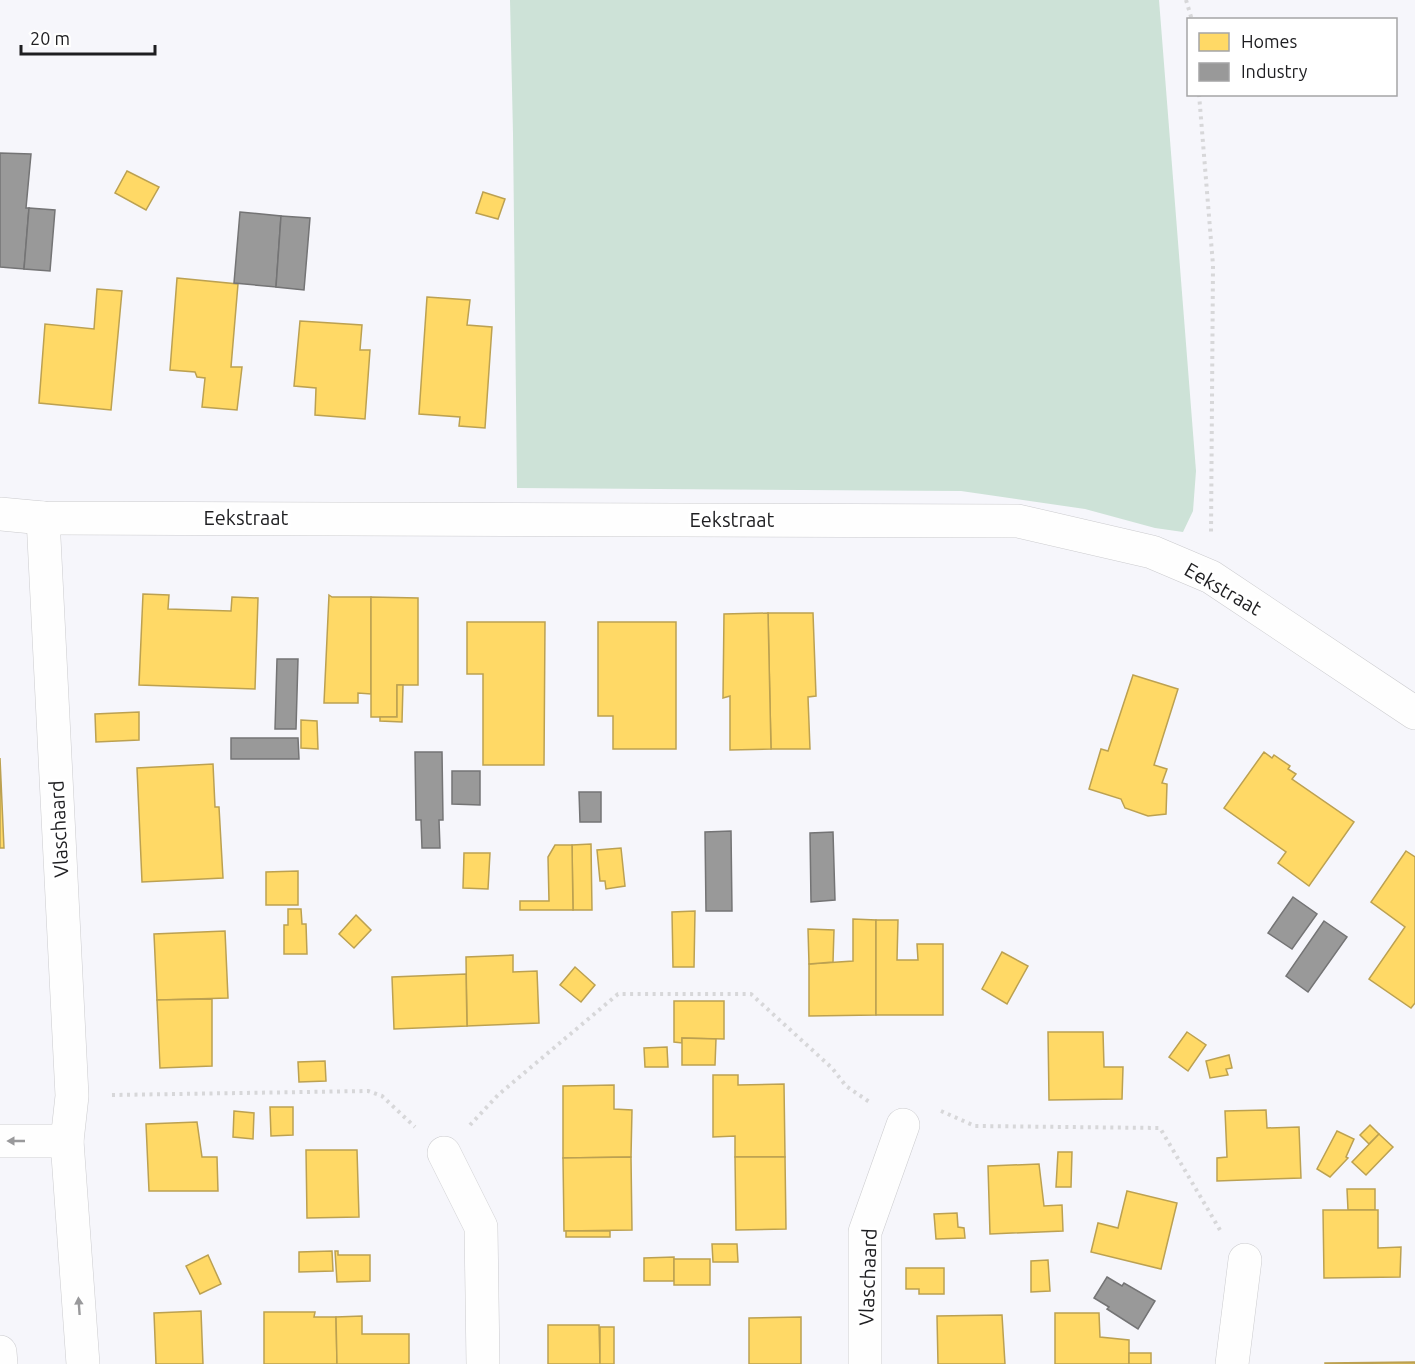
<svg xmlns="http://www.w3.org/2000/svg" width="1415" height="1364" viewBox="0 0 1415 1364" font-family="Ubuntu,sans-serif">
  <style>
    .green { fill: #cde2d7 }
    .homes { fill: #ffd966; stroke: #bca151; stroke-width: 1.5 }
    .industry { fill: #999; stroke: #747475; stroke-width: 1.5 }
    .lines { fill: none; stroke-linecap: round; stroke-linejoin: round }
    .street-casing { stroke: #cbcbce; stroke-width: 34 }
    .path { stroke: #d7d7d9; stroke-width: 4; stroke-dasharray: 3 4.5; stroke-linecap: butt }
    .street { stroke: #fefefe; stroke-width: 33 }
    .oneway { fill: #99999b }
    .labels { text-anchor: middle; stroke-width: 6; stroke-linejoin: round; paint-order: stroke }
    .street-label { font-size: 20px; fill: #1e1e21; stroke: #fff }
  </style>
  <rect width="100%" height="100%" fill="#f6f6fb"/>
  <path class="green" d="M510,0H1159L1196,471L1193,511L1183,532L1155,528L1085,509L961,491L517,488L513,134Z"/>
  <g class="homes">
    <path d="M127,171L159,187L146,210L115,193Z"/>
    <path d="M483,192L505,199L498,219L476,213Z"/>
    <path d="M177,278L238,284L231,367H242L237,410L202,407L205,378L197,377L195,372L170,370Z"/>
    <path d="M97,289L122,291L111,410L39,403L45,324L94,329Z"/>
    <path d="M427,297L470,300L467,325L492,327L485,428L459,426L460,417L419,414Z"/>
    <path d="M300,321L362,325L360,350H370L365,419L315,415L316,388L294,386Z"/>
    <path d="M143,594L169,595L168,609L231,611L232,597L258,598L255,689L139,685Z"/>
    <path d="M329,595L332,597H371V694L358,693V703H324Z"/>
    <path d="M371,597L418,598V685H397V717H371Z"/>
    <path d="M768,613H813L816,696L808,697L810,749H771Z"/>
    <path d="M768,613L771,749L730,750V696L723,698L724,614Z"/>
    <path d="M467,622H545L544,765H483V674H467Z"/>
    <path d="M598,622H676V749H613V716H598Z"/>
    <path d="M1133,675L1178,689L1154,765L1167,769L1162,783L1167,784L1166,814L1148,816L1125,808L1121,799L1089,789L1101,749L1108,751Z"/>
    <path d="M397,685H403L402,722L380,721V717H397Z"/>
    <path d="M139,712V740L96,742L95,714Z"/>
    <path d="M301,720L317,721L318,749L301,748Z"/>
    <path d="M1264,752L1272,758L1274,755L1290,766L1288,769L1296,774L1292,779L1354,822L1309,886L1278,863L1286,852L1224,808Z"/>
    <path d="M0,758L4,848H0Z"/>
    <path d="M213,764L215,807H219L223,878L142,882L137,768Z"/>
    <path d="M591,844L592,910H573L572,845Z"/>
    <path d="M555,845H572L573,910H520V901H549L548,857Z"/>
    <path d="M621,848L625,886L606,889L605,881H600L597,850Z"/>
    <path d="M1406,851L1415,857V1003L1411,1008L1369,979L1405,927L1371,902Z"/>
    <path d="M464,853H490L488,889L463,888Z"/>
    <path d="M298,871V905H266V872Z"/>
    <path d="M288,909H301L302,924H306L307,954H284V925H288Z"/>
    <path d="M695,911L694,967H673L672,912Z"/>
    <path d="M356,915L371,930L354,948L339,934Z"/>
    <path d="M853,919L876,920V1015L809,1016V964L853,961Z"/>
    <path d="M876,920H898L897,960H918L917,944H943V1015H876Z"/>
    <path d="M808,929L834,930L833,962L809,964Z"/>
    <path d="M225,931L228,998L157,1000L154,934Z"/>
    <path d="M1002,952L1028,966L1007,1004L982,989Z"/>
    <path d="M513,955V972L537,971L539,1023L467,1026L466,957Z"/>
    <path d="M575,967L595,985L581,1002L560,985Z"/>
    <path d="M466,974L467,1026L394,1029L392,977Z"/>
    <path d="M212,999V1066L160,1068L157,1000Z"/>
    <path d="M674,1001H724V1039L682,1038V1043L674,1042Z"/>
    <path d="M1048,1032H1103L1104,1067H1123L1122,1099L1049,1100Z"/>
    <path d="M1187,1032L1206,1045L1188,1071L1169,1057Z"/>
    <path d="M682,1038L716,1039L715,1065H682Z"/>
    <path d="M667,1047L668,1067H645L644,1048Z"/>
    <path d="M1229,1055L1232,1068L1226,1069L1228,1075L1210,1078L1206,1061Z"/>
    <path d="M325,1061L326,1081L299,1082L298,1062Z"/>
    <path d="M713,1075H738V1085L784,1084L785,1157H735V1136L713,1137Z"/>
    <path d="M614,1085V1109L632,1110L631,1157L563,1158V1086Z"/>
    <path d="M270,1107H293V1135L271,1136Z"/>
    <path d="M1266,1110L1267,1128L1299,1127L1301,1178L1217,1181V1158L1227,1157L1225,1111Z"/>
    <path d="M234,1111L254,1113L253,1139L233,1137Z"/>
    <path d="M197,1122L202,1157H217L218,1191H149L146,1124Z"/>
    <path d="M1370,1125L1379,1134L1369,1144L1360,1135Z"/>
    <path d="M1337,1131L1354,1139L1346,1157L1348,1158L1330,1177L1317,1169Z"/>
    <path d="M1379,1134L1393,1147L1366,1175L1352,1162Z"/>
    <path d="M306,1150H357L359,1217L307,1218Z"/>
    <path d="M1058,1152H1072L1071,1187H1056Z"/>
    <path d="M631,1157L632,1230L564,1231L563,1158Z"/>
    <path d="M735,1157H785L786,1229L736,1230Z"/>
    <path d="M1039,1164L1044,1206L1062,1205L1063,1231L990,1234L988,1166Z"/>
    <path d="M1347,1189H1375V1210H1348Z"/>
    <path d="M1127,1191L1177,1203L1161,1269L1091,1252L1098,1223L1118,1228Z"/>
    <path d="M1323,1210H1378V1248L1401,1247L1400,1277L1324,1278Z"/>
    <path d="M957,1213L958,1227L964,1228L965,1238L936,1239L934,1214Z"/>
    <rect x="566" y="1231" width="44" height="6"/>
    <path d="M712,1244H737L738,1262H713Z"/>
    <path d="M332,1251L333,1271L299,1272V1252Z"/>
    <path d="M335,1251H338V1255H370V1281L337,1282Z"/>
    <path d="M208,1255L221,1284L200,1294L186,1266Z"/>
    <path d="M674,1257V1281H644V1258Z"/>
    <rect x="674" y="1259" width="36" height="26"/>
    <path d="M1048,1260L1050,1291L1031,1292V1261Z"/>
    <path d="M906,1268H944V1294H919V1289H906Z"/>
    <path d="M201,1311L203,1364H156L154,1313Z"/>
    <path d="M264,1312H315L314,1317H336L337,1364H264Z"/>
    <path d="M1055,1313H1099L1100,1337L1129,1340V1364H1055Z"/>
    <path d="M1002,1315L1005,1364H938L937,1316Z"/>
    <path d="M362,1316V1334H409V1364H337L336,1317Z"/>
    <path d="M801,1317V1364H749V1318Z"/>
    <path d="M548,1325H599L600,1364H548Z"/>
    <rect x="600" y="1327" width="14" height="37"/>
    <rect x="1129" y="1353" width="22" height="11"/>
    <path d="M1415,1362V1364H1325V1363Z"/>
  </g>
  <g class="industry">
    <path d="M0,153L31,154L26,208H29L24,269L0,267Z"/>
    <path d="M29,208L55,210L50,271L24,269Z"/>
    <path d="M240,212L281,216L276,287L234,283Z"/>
    <path d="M281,216L310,218L304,290L276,287Z"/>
    <path d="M277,659H298L296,729H275Z"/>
    <path d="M231,738H298L299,759H231Z"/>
    <path d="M415,752H442L443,820H439L440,848H422L421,820H416Z"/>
    <path d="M452,771H480V805L452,804Z"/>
    <path d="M579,792H601V822H580Z"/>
    <path d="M731,831L732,911H706L705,832Z"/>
    <path d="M833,832L835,900L811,902L810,833Z"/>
    <path d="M1293,897L1317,914L1292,949L1268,933Z"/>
    <path d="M1324,921L1347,937L1308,992L1286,976Z"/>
    <path d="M1107,1277L1122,1286L1124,1283L1155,1301L1138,1329L1107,1309L1109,1307L1094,1298Z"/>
  </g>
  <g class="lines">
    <g class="street-casing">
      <g id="street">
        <path d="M0,514L43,518L1018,521L1152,552L1211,577L1415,713"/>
        <path d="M43,518L72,1096L67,1141"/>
        <path d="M0,1141H67L83,1364"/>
        <path d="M444,1153L481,1227L483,1364"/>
        <path d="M0,1352L1,1364"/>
        <path d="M865,1364V1232L903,1125"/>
        <path d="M1232,1364L1245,1260"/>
      </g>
    </g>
    <g class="path">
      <path d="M1186,0L1192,20"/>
      <path d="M1199,94L1213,265L1211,535"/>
      <path d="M112,1095L368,1091L382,1096L415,1127"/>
      <path d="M941,1111L975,1126L1160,1128L1220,1230"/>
      <path d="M470,1125L498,1095L618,994H751L832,1068L846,1086L871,1103"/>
    </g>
    <use href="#street" class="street"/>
  </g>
  <defs><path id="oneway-solid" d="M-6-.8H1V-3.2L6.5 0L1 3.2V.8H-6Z" transform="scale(1.5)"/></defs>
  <g class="oneway">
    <use href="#oneway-solid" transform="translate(16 1141) rotate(-180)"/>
    <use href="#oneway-solid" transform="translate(79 1306) rotate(-94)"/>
  </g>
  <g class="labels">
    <g class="street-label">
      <text x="246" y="525">Eekstraat</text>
      <text x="732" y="527">Eekstraat</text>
      <text transform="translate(1223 589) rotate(30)" y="7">Eekstraat</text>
      <text transform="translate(59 829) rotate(-93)" y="7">Vlaschaard</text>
      <text transform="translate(868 1277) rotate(-88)" y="7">Vlaschaard</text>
    </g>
  </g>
  <rect x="1187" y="18" width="210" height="78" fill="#ffffff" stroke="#a5a5a6" stroke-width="1.5"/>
  <rect x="1199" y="33" width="30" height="18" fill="#ffd966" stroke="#a5a5a6" stroke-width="1.5"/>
  <text x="1241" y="48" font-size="18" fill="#1e1e21">Homes</text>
  <rect x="1199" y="63" width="30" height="18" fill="#999999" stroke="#a5a5a6" stroke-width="1.5"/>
  <text x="1241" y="78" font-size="18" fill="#1e1e21">Industry</text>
  <path d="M21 45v9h134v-9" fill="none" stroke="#1e1e21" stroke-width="3"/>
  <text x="30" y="45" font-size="18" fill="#1e1e21" stroke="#ffffff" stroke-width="4.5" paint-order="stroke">20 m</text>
</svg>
